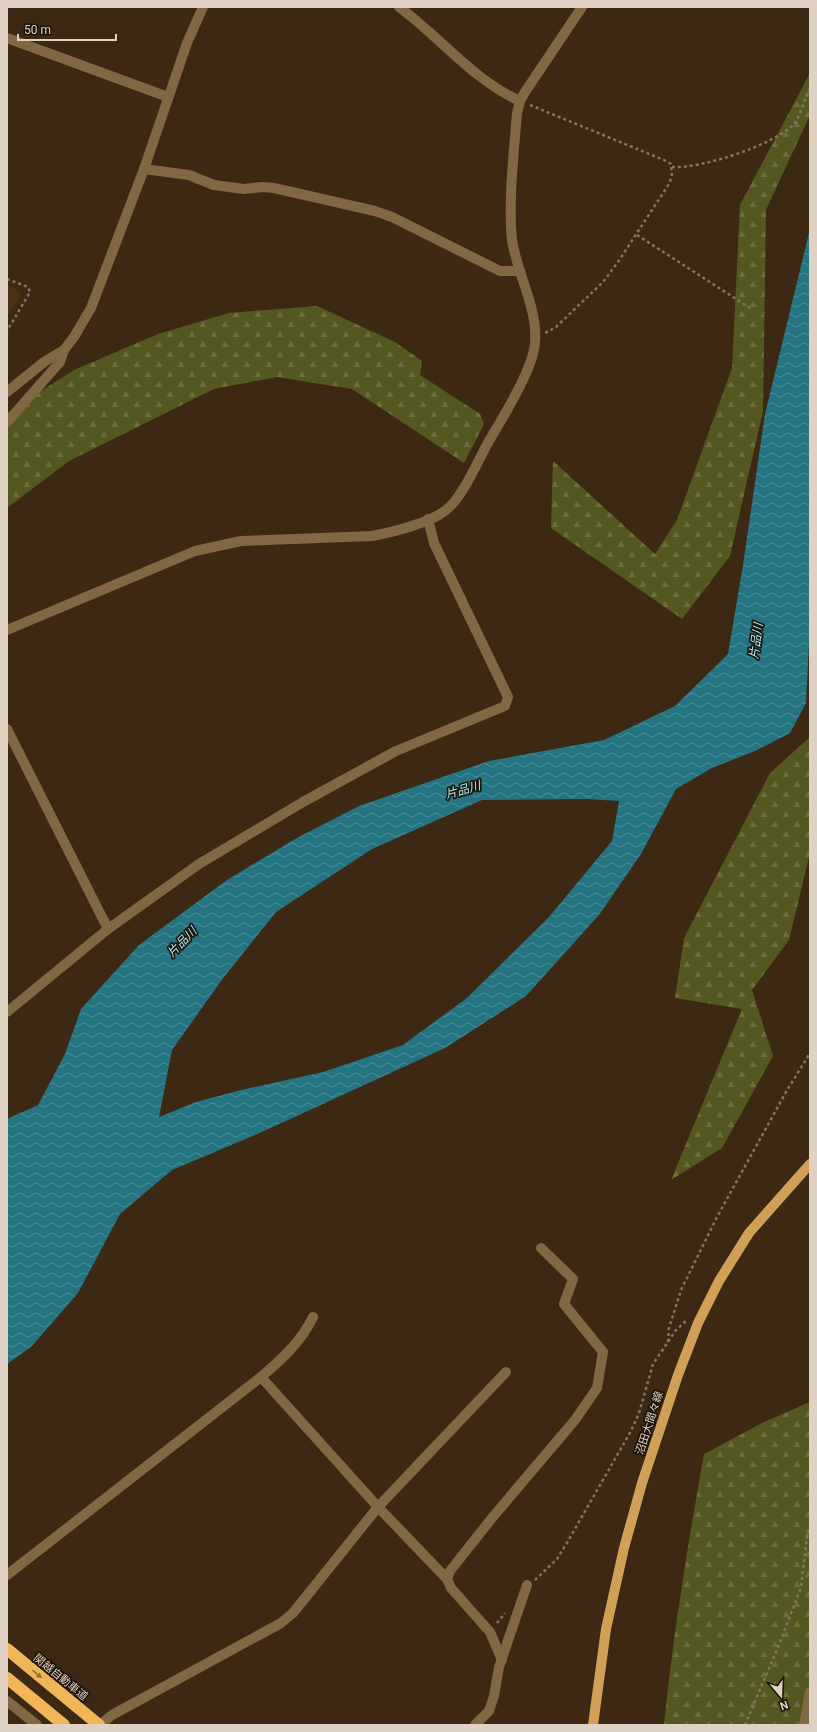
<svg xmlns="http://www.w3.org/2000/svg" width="817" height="1732" viewBox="0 0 817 1732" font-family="Roboto,'Noto Sans JP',sans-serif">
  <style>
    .built { fill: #493113 }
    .forest { fill: url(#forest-firs) }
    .water { fill: url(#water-waves); fill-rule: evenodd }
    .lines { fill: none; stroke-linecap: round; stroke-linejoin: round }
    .path { stroke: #857462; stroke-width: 2.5; stroke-dasharray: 3 3; stroke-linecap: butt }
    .minor { stroke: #806845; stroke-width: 10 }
    .major { stroke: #d2a054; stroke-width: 10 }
    .highway { stroke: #f2b659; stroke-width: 12 }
    .oneway { fill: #926d35 }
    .labels { text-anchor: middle; stroke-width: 3.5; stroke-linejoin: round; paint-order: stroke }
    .street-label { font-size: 11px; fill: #dfd2c5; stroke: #1d140a }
    .water-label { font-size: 12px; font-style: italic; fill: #adeaf7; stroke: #1d140a }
  </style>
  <defs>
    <pattern id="forest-firs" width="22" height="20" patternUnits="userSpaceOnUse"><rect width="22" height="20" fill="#54571f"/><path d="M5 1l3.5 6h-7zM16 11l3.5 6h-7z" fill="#6c6e3e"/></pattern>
    <pattern id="water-waves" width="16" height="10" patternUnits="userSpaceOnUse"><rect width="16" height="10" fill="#247482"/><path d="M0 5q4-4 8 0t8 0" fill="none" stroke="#4e8d98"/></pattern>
  </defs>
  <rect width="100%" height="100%" fill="#3d2913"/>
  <path class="built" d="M7,285L19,290L21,295L7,317Z"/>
  <g class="forest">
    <path d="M810,73V115L766,210L763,411L730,556L682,619L551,528L553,461L655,554L677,520L732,368L740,205Z"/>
    <path d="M317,306L395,342L422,361L420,375L480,414L484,424L464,463L352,389L277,377L214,389L69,461L7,508V413L74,370L158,334L229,313Z"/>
    <path d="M810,737V853L789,940L752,990L773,1056L722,1148L671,1180L742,1009L675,998L684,938L770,773Z"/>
    <path d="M810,1402V1725H664C673,1634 688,1544 704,1454L764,1422Z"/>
  </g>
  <path class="water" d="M810,229V623L806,703L790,733L755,751L712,768L676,789L641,854L599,915L526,996L445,1048L264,1131L172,1170L120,1214L78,1293L31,1347L7,1364V1119L38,1105L65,1054L81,1009L139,945L227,880L295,839L359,806L489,761L604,740L675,706L728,654L743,565L765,414ZM587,799L619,801L612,841L549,917L467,998L403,1045L323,1072L241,1090L196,1102L159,1117L172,1050L221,981L276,912L372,849L482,800Z"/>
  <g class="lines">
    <g class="path">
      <path d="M530,105L664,160L671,164L672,176L669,184L618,262L603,282L556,327L545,333"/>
      <path d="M672,167C701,169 773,145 793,125C801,116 804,99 810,88"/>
      <path d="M637,235L750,308"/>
      <path d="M7,279L28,287L30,292L7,331"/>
      <path d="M668,1342L669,1328L681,1290L717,1217L786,1092L810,1053"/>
      <path d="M535,1580L557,1559L568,1541L631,1431L639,1413L653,1364L676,1330L686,1321"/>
      <path d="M497,1623L505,1613"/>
      <path d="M745,1725L781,1640L801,1587L807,1537L810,1524"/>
    </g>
    <g class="minor">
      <path d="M399,7C440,37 473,80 520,101"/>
      <path d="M7,38L168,97"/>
      <path d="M144,169L189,175L214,185L244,189L262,187L274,188L375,211L392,217L500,271H520"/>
      <path d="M7,392L44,362L64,350L74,337L91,308L144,169L187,43L203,7"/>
      <path d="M7,422L60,362L64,350"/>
      <path d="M7,630L195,551L241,541L372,536C393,532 430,523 446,510C463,497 478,460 489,441C503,417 519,392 529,366C532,359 534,351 535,343C538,308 517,274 512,240C508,202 514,152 517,113L520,101L525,92L582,7"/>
      <path d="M7,729L108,929"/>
      <path d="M7,1012L108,929L199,864L303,802L396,751L505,706L508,697L434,543L428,519"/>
      <path d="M261,1377L378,1507L447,1579"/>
      <path d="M7,1575L261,1377C281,1360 301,1342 313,1317"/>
      <path d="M502,1660L490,1632L451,1588L447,1579L450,1571L492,1518L575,1420L597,1388L603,1352L564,1304L573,1279L541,1248"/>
      <path d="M7,1701L37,1725"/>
      <path d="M100,1725L112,1715L281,1623L293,1613L378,1507L506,1372"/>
      <path d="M475,1725L489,1711L494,1696L499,1667L527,1585"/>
      <path d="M804,1725L810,1692"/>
    </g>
    <path class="major" d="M593,1725L606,1629L624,1548L642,1483L678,1375L698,1323L719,1281L749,1233L810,1164"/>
    <g class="highway">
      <path d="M7,1649L99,1725"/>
      <path d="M7,1678L64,1725"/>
    </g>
  </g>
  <defs><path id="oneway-solid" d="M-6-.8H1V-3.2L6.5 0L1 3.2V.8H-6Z"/></defs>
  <use class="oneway" href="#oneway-solid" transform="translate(37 1674) rotate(40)"/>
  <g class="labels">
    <g class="street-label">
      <text transform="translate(649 1423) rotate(-72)" y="4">沼田大間々線</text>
      <text transform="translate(61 1677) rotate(39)" y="4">関越自動車道</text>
    </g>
    <g class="water-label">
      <text transform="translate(756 641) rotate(-82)" y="4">片品川</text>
      <text transform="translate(463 790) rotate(-16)" y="4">片品川</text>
      <text transform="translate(182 942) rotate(-46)" y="4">片品川</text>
    </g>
  </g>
  <rect width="817" height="1732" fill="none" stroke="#dfd2c5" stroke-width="16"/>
  <g transform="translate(781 1696) rotate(161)" stroke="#1d140a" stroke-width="3" paint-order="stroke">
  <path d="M0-3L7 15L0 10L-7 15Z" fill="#dfd2c5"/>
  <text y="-6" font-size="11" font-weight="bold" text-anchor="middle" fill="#dfd2c5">N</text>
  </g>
  <path d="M18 34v6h98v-6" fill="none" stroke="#dfd2c5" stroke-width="2"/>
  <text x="24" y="34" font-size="12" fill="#dfd2c5" stroke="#1d140a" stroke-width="3" paint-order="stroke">50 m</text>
</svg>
